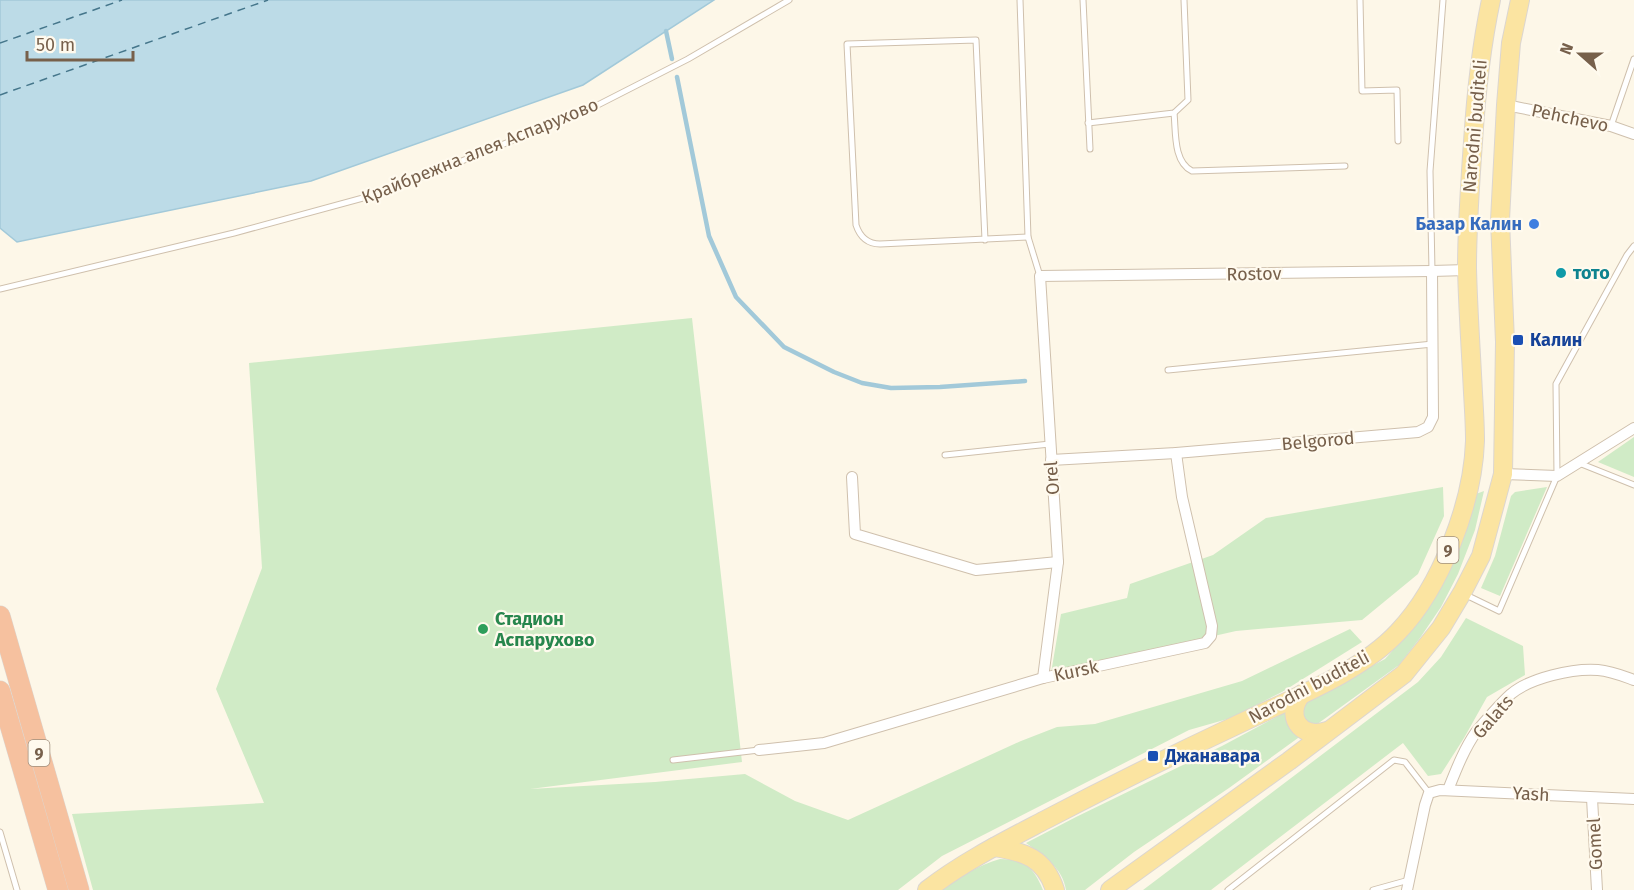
<svg xmlns="http://www.w3.org/2000/svg" width="1634" height="890" viewBox="0 0 1634 890" font-family="'Fira Sans',sans-serif">
  <style>
    .green { fill: #d0ebc6 }
    .water { fill: #bcdbe7; stroke: #a2c9d9; stroke-width: 1.5 }
    .lines { fill: none; stroke-linecap: round; stroke-linejoin: round }
    .stream { stroke: #a2c9d9; stroke-width: 4.5 }
    .ferry { stroke: #45768b; stroke-width: 1.5; stroke-dasharray: 8 6; stroke-linecap: butt }
    .lane-casing { stroke: #cfc0ad; stroke-width: 7 }
    .street-casing { stroke: #cfc0ad; stroke-width: 12 }
    .primary-casing { stroke: #dcd6d0; stroke-width: 20 }
    .highway-casing { stroke: #dcd6d0; stroke-width: 21 }
    .lane { stroke: #fff; stroke-width: 5 }
    .street { stroke: #fff; stroke-width: 10 }
    .primary { stroke: #fbe4a1; stroke-width: 18 }
    .highway { stroke: #f6c19f; stroke-width: 20 }
    .shop-dot { fill: #3f7fe0; stroke: #fffaee; stroke-width: 2 }
    .culture-dot { fill: #0f9aa8; stroke: #fffaee; stroke-width: 2 }
    .transit-dot { fill: #1a4fb4; stroke: #fffaee; stroke-width: 2 }
    .leisure-dot { fill: #2e9e5b; stroke: #fffaee; stroke-width: 2 }
    .labels { text-anchor: middle; stroke-width: 4.5; stroke-linejoin: round; paint-order: stroke }
    .shield { fill: #fffaee; stroke: #a08e7c; stroke-width: 1.5 }
    .shield-label { font-size: 16px; font-weight: bold; fill: #77604b }
    .street-label { font-size: 18px; fill: #77604b; stroke: #fffaee }
    .shop-label { font-size: 18px; font-weight: bold; fill: #366cbe; stroke: #fffaee; text-anchor: end }
    .culture-label { font-size: 18px; font-weight: bold; fill: #0d838f; stroke: #fffaee; text-anchor: start }
    .transit-label { font-size: 18px; font-weight: bold; fill: #164399; stroke: #fffaee; text-anchor: start }
    .leisure-label { font-size: 18px; font-weight: bold; fill: #27864d; stroke: #fffaee; text-anchor: start }
  </style>
  <rect width="100%" height="100%" fill="#fdf7e8"/>
  <g class="green">
    <path d="M692,318L742,762L530,789L655,782L745,774L795,801L848,820L1021,741L1057,727L1095,724L1242,681L1350,629L1362,642L1282,692L1231,718L1189,730L942,856L898,890H93L72,814L264,803L216,689L262,568L249,363Z"/>
    <path d="M1634,437V477L1598,462Z"/>
    <path d="M1443,487L1444,516L1418,574L1362,620L1236,631L1051,673L1061,614L1127,598L1130,584L1213,555L1266,518Z"/>
    <path d="M1547,487L1500,596L1481,588L1495,556L1511,496L1515,492Z"/>
    <path d="M1484,491L1475,530L1458,574L1441,607L1420,638L1399,665L1229,788L1134,852L1085,890H1066C1063,868 1043,855 1026,843L1076,817L1222,746L1385,659L1407,635L1431,602L1476,494Z"/>
    <path d="M1466,618L1523,646L1525,675L1487,697L1464,738L1441,774L1428,776L1403,743L1211,890H1143L1418,682L1441,657Z"/>
    <path d="M1000,859C1025,859 1034,868 1043,890H941C959,877 979,865 1000,859Z"/>
  </g>
  <path class="water" d="M0,0H714L583,85L311,181L17,242L0,228Z"/>
  <g class="lines">
    <g class="stream">
      <path d="M666,31L672,59"/>
      <path d="M677,77L709,236L736,297L784,347L834,372L862,383L891,388L940,387L1025,381"/>
    </g>
    <g class="ferry">
      <path d="M0,43L122,0"/>
      <path d="M0,95L268,0"/>
    </g>
    <g class="lane-casing">
      <g id="lane">
        <path d="M1020,0L1028,237L1040,276"/>
        <path d="M1083,0L1090,149"/>
        <path d="M1360,0L1362,91L1397,90L1398,141"/>
        <path d="M1174,113C1176,131 1173,162 1192,171L1345,166"/>
        <path d="M1088,123L1174,113L1188,100L1184,0"/>
        <path d="M1611,126L1634,59"/>
        <path d="M985,240L976,40L847,44L856,225C860,237 867,244 880,244L1028,237"/>
        <path d="M1432,271L1430,171L1443,0"/>
        <path d="M0,289L234,233L385,192L588,110L688,59L789,0"/>
        <path d="M1168,370L1433,344"/>
        <path d="M945,455L1050,444"/>
        <path d="M1579,463L1634,485"/>
        <path d="M1464,594L1499,611L1557,476L1556,384L1627,255L1634,246"/>
        <path d="M673,760L759,750"/>
        <path d="M0,832L17,890"/>
        <path d="M1228,890L1394,760L1405,762L1429,793"/>
        <path d="M1373,890L1409,880"/>
      </g>
    </g>
    <g class="street-casing">
      <g id="street">
        <path d="M1506,105L1611,126L1634,134"/>
        <path d="M1051,460L1176,453L1418,432L1428,427L1433,417L1432,271"/>
        <path d="M1503,474L1557,476L1634,428"/>
        <path d="M852,477L855,534L976,570L1058,562"/>
        <path d="M1043,678L1058,562L1040,276L1432,271L1467,270"/>
        <path d="M759,750L824,743L1043,678L1205,643L1211,636L1212,626L1182,497L1176,453"/>
        <path d="M1448,790C1456,770 1464,749 1476,732C1484,722 1502,702 1511,694C1530,678 1573,668 1598,670C1611,671 1623,676 1634,680"/>
        <path d="M1592,798L1597,890"/>
        <path d="M1407,890L1425,805L1429,793L1440,790L1634,799"/>
      </g>
    </g>
    <g class="primary-casing">
      <g id="primary">
        <path d="M1302,694C1284,715 1300,740 1327,731"/>
        <path d="M994,847C1025,852 1045,858 1055,890"/>
        <path d="M927,890C963,862 1005,841 1045,820C1110,786 1177,753 1243,722C1293,698 1361,672 1398,632C1441,587 1473,503 1475,441C1475,425 1474,409 1473,393C1471,352 1468,310 1467,268C1467,226 1470,184 1473,142C1476,94 1481,47 1491,0"/>
        <path d="M1110,890L1289,761L1404,674L1441,628L1462,593L1481,556L1503,474L1505,342L1500,220L1506,105L1511,43L1520,0"/>
      </g>
    </g>
    <g class="highway-casing">
      <g id="highway">
        <path d="M0,616L79,890"/>
        <path d="M0,691L58,890"/>
      </g>
    </g>
    <use href="#lane" class="lane"/>
    <use href="#street" class="street"/>
    <use href="#primary" class="primary"/>
    <use href="#highway" class="highway"/>
  </g>
  <circle class="shop-dot" cx="1534" cy="224" r="6"/>
  <circle class="culture-dot" cx="1561" cy="273" r="6"/>
  <g class="transit-dot">
    <rect x="1512" y="334" width="12" height="12" rx="3"/>
    <rect x="1147" y="750" width="12" height="12" rx="3"/>
  </g>
  <circle class="leisure-dot" cx="483" cy="629" r="6"/>
  <g class="labels">
    <g class="shield">
      <rect x="1437.5" y="537" width="21" height="26" rx="4.5"/>
      <rect x="28.5" y="740" width="21" height="26" rx="4.5"/>
    </g>
    <g class="shield-label">
      <text x="1448" y="556">9</text>
      <text x="39" y="759">9</text>
    </g>
    <g class="street-label">
      <text transform="translate(1570 118) rotate(12)" y="6">Pehchevo</text>
      <text transform="translate(1475 126) rotate(-85)" y="6">Narodni buditeli</text>
      <text transform="translate(480 151) rotate(-22)" y="6">Крайбрежна алея Аспарухово</text>
      <text transform="translate(1254 274) rotate(-1)" y="6">Rostov</text>
      <text transform="translate(1318 441) rotate(-5)" y="6">Belgorod</text>
      <text transform="translate(1052 478) rotate(-94)" y="6">Orel</text>
      <text transform="translate(1076 671) rotate(-12)" y="6">Kursk</text>
      <text transform="translate(1309 687) rotate(-28)" y="6">Narodni buditeli</text>
      <text transform="translate(1493 717) rotate(-49)" y="6">Galats</text>
      <text transform="translate(1531 794) rotate(3)" y="6">Yash</text>
      <text transform="translate(1595 844) rotate(-93)" y="6">Gomel</text>
    </g>
    <g class="shop-label">
      <text x="1522" y="230">Базар Калин</text>
    </g>
    <g class="culture-label">
      <text x="1573" y="279">тото</text>
    </g>
    <g class="transit-label">
      <text x="1530" y="346">Калин</text>
      <text x="1165" y="762">Джанавара</text>
    </g>
    <g class="leisure-label">
      <text x="495" y="625">Стадион<tspan x="495" dy="21">Аспарухово</tspan></text>
    </g>
  </g>
  <g transform="translate(1580 54) rotate(291)" stroke="#fffaee" stroke-width="4.5" paint-order="stroke">
  <path d="M0-4.5L10 22L0 15L-10 22Z" fill="#77604b"/>
  <text y="-9" font-size="16" font-weight="bold" text-anchor="middle" fill="#77604b">N</text>
  </g>
  <path d="M27 51v9h106v-9" fill="none" stroke="#77604b" stroke-width="3"/>
  <text x="36" y="51" font-size="18" fill="#77604b" stroke="#fffaee" stroke-width="4.5" paint-order="stroke">50 m</text>
</svg>
